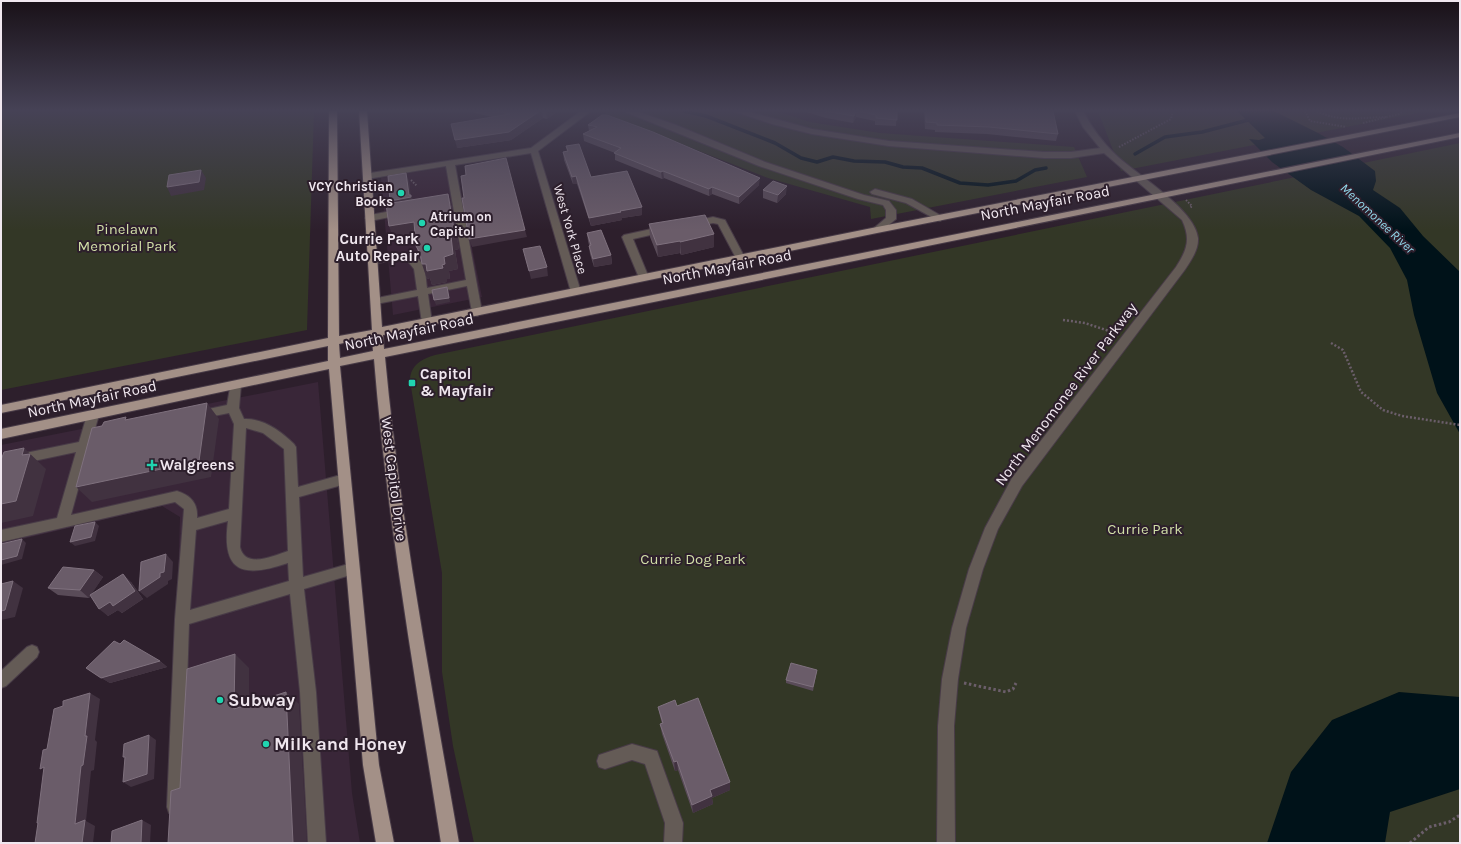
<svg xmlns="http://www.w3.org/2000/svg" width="1461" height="844" viewBox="0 0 1461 844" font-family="Karla,sans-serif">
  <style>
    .built { fill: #392638 }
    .green { fill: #333726 }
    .water { fill: #001219 }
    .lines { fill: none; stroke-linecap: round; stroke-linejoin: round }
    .stream { stroke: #001219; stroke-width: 3.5 }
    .minor-casing { stroke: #483b47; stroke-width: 2 }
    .major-casing { stroke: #483b47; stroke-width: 2 }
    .path-far2 { stroke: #6b5e6a; stroke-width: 2; stroke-dasharray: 1.5 1.5; stroke-linecap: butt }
    .path-far1 { stroke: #6b5e6a; stroke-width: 2.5; stroke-dasharray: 2 2; stroke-linecap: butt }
    .path { stroke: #6b5e6a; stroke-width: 3; stroke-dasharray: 2.5 2.5; stroke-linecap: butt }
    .minor { fill: #645b56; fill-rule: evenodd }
    .major { fill: #a39087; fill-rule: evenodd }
    .wall { fill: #594b58 }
    .shaded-wall { fill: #413240 }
    .building { fill: #6a5c69; stroke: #7f717e }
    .poi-dot { fill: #20d5b0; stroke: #2d1f2c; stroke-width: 1.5 }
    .labels { text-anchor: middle; stroke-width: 4; stroke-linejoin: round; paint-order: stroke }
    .far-poi-label { font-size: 13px; font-weight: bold; fill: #f0e7ef; stroke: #2d1f2c; text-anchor: end }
    .far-water-label { font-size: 13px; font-style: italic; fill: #90d6e9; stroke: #2d1f2c }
    .far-street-label { font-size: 13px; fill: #f0e7ef; stroke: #2d1f2c }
    .street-label { font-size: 15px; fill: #f0e7ef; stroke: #2d1f2c }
    .park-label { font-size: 15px; fill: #d1dfa7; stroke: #2d1f2c }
    .poi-label { font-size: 15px; font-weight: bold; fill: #f0e7ef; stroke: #2d1f2c; text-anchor: start }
    .near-poi-label { font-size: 18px; font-weight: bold; fill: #f0e7ef; stroke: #2d1f2c; text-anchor: start }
  </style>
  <rect width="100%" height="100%" fill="#2d1f2c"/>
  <g class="built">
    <path d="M451,166L454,168L468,228L482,297L393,315L381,178Z"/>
    <path d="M318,382L352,793L360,843H170L180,517L162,506L1,544V445Z"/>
  </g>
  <g class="green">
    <path d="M1,111H314L307,330L1,390Z"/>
    <path d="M598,111H776L810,122L880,133L1074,147L1087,177L871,219L870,207L768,178Z"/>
    <path d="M1098,111H1428L1121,171Z"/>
    <path d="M1460,143V843H474L453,746L442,672V573L410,381C410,365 422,359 435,355Z"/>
  </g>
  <g class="water">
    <path d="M1237,111H1274L1318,133L1343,147L1375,171L1376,181L1373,190L1400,208L1423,236L1460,272V434L1437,393L1414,315L1407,280L1390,248L1359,216L1311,190L1272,162L1249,139L1259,140L1265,138Z"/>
    <path d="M1399,692L1460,697V789L1390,812L1385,843H1267L1291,772L1332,720Z"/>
  </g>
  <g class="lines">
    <g class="stream">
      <path d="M684,111L706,116L775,143L801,158L817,162L833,157L854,161L885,162L903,167L922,168L960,183L988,185L1016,181L1035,170L1046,168"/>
      <path d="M1135,154L1165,137L1202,132L1252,119"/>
    </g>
    <g class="minor-casing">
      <g id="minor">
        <path d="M581,111H591L538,151L581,292L580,294H572L571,292L531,153L455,165L482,312L481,314L477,316L472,312L467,286L428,294L432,323L427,327L422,323L418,296L376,304L372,303L371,301L372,299L417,290L414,269L406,259L369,264L368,262L369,260L373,259C390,256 416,246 424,268C426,274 426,282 427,288L466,280L446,166L367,179L364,178V174L531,148Z"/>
        <path d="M623,111H636L676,125L765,162L864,195L889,201L896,210V219L880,232H874V228L886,218V210L883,205L858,199L759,166Z"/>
        <path d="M733,111H747L812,129L889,141L1044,152H1071L1100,148L1083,127L1075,111H1083C1092,128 1102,142 1116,155C1137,175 1195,209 1198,238C1199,250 1190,262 1184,271L1022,486L998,529L983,569L966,628L958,679L954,726L955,843H937L938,726L942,679L952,628L969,569L985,528L1012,478L1176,267C1187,250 1191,239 1182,220L1104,153L1071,158H1044L889,146L812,134L772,124Z"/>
        <path d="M875,189L912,199L945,218L940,221L937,220L906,203L872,194L870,192Z"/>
        <path d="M402,209L407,212L405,214L370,221L365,218L370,215Z"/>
        <path d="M713,217L725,220L745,258L743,260H737L718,224L713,223L693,227L688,224L690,222Z"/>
        <path d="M665,226L670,229L668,231L633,239L649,278L644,281L640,280L622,237L624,235Z"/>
        <path d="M235,381L239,382L241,385L239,408L244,419C263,418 281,431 294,444L296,447L298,487L344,474L349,475L350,479L349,483L299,497L303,577L352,563L357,565L359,569L357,573L304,589L316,692L326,843H308L300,692L290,594L189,624L183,807L181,813L175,815L169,813L167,807L175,619L184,509L175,502L1,542V530L57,518L76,452L1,468V458L79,442L87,415L89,412H97L99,415L94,432L105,430L109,432L111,435L109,438L91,442L71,515L177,491C192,496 198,504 197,518L229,509L234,424L229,413L199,419L195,418L193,415L195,412L199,411L227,405L231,382ZM246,428L263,433L284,449L288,551C273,556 245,569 240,547ZM228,521C221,574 244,578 288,563L289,581L190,610L196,530Z"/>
        <path d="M32,645L37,647L39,652L37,657L6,686L1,688V671L27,647Z"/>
        <path d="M632,744L657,751L683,823L682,843H664L665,823L645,764L632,760L605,769L599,767L597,761L599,755Z"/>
      </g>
    </g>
    <g class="major-casing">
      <path id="major" d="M329,111H337L339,336L372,330L359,111H367L382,327L877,227L1460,113V117L877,233L383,335L384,349L1460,133V137L385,357C400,520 431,682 459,843H441C416,682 387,521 374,359L340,366L379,765L394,843H376L363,765L329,369L1,439V429L328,361V346L1,413V405L328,338ZM372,337L373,351L340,358L339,344Z"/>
    </g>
    <g class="path-far2">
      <path d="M1305,111L1310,121L1346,127"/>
      <path d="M1317,111C1340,123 1363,117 1387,117"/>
      <path d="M1363,123L1399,114L1404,111"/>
      <path d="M1119,147L1171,119L1173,111"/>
      <path d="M411,180L417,186"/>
      <path d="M1186,200L1192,206L1190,208"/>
    </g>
    <g class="path-far1">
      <path d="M1063,320L1085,323L1115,333"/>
      <path d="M1331,343L1343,350L1361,392L1383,410L1402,416L1460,425"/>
    </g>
    <g class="path">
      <path d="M964,683L1006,692L1013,689L1016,683"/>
      <path d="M1410,843L1429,827L1449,822L1460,815"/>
    </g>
    <use href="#minor" class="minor"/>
    <use href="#major" class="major"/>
  </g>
  <g class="wall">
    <path d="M467,111H558L547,119L543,118L511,140L457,148L492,117Z"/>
    <path d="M803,111H897L896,126L875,125V121L856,117L853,123L826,118Z"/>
    <path d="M924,111H1053L1058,134L1056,141L987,134L935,132V130L925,129Z"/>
    <path d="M588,125L759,185L739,204L712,194L709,196L664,178L662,179L615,160V153L584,141L583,134L589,131Z"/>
    <path d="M566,146L591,177L642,215L622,218V220L591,226L577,184H573L564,160L563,152L567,151Z"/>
    <path d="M409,181L410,195L413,200L448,194L452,208L459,249L455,250L458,269L449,271L450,279H447V282L432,285L430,278L427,279L416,246L415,237L394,241L391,204L390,201Z"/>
    <path d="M763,190L786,194L777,203L763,198Z"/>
    <path d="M649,224L714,247L681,255L680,253L658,257L650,237Z"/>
    <path d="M587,233L611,255L612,264L594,267L590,254L589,246V245L588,241Z"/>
    <path d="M94,570L103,577L91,594L131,582L143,599L122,613L118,610L108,616L91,595L89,598L58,595L48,588Z"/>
    <path d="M120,644L160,661L167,667L110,683L86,668Z"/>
    <path d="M817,670L813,691L786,683V680Z"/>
    <path d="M677,706L730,790L712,798L713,804L693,813L678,770L675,771L662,734L660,724H662L660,716L658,707Z"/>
  </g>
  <g class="shaded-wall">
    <path d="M540,111H542L543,118L511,140L457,148L455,140Z"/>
    <path d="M546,111H558L547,119Z"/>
    <path d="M856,111V117L853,123L854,116Z"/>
    <path d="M201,170L206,178L204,190L171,196L167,187Z"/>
    <path d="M663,171L664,178L662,179L661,172Z"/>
    <path d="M406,173L409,181L411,197V195L414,203L393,209L390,201L409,195Z"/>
    <path d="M576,176L577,184H573L572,177Z"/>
    <path d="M760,178L759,185L739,204V197Z"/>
    <path d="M787,186L786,194L777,203L778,195Z"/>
    <path d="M712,187V194L709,196V189Z"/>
    <path d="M448,194L452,208L459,249L455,250L458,269L449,271L450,279H447V282L432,285L430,278L427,279L422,264H426L442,265L451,236Z"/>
    <path d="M642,207V215L622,218V220L591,226L589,218L620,211Z"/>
    <path d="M414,222L419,236L394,241L389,226Z"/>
    <path d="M525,230L527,237L472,247L469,239Z"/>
    <path d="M714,234V247L681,255L680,242Z"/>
    <path d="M680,241V253L658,257L657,245Z"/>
    <path d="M611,255L612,264L594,267L593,259Z"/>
    <path d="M547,267L548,276L531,279L529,271Z"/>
    <path d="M447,287L449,291L450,302L436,305L434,300Z"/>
    <path d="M207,403L219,419L211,477L92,502L76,487Z"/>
    <path d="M24,448L46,469L33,516L1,523V504L22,455Z"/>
    <path d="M95,522L99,526L95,541L75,546L70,542Z"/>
    <path d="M22,539L26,543L22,559L1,565V560Z"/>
    <path d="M166,554L173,562L172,579L168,581V584L147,598L139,591Z"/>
    <path d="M94,570L103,577L89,598L80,590Z"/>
    <path d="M123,574L131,582L143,599L122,613L118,610L108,616L99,609Z"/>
    <path d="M13,581L23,588L15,617L1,620V611Z"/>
    <path d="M235,654L249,668V721L234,709Z"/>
    <path d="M160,661L167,667L110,683L101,678Z"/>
    <path d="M286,692L299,704L307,843H293Z"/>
    <path d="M90,693L100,699L95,740L97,742L94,770L91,771L86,821L95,826L93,843H82L75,824L81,766Z"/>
    <path d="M149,735L156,740L154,779L131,787L123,782Z"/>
    <path d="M677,761L678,770L675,771L674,762Z"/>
    <path d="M730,782V790L712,798L713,804L693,813L692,805L710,790Z"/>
    <path d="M142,820L151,825L150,843H141Z"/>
  </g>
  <g class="building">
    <path d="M498,111H540L509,132L455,140L451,124L510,114Z"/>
    <path d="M825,111H856L854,116Z"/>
    <path d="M859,111H897V120L876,118V115Z"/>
    <path d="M926,111H1053L1058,134L989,127L937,125V123L926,122Z"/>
    <path d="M602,115H607L653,132L760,178L739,197L712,187L709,189L663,171L661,172L614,153L621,148L583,134L597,127L588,125Z"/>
    <path d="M579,144L591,177L627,171L642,207L620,211L621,212L589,218L576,176L572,177L563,152L568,151L566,146Z"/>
    <path d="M506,158L525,230L469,239L462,198H464L461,176L466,175L465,166Z"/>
    <path d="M201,170L199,182L167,187L169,175Z"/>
    <path d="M406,173L409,195H411V197L390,201L388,176Z"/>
    <path d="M773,181L787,186L778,195L763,190Z"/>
    <path d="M448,194L455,235L451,236L453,254L444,257L445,264L442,265L443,268L427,271L426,264H422L420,253L416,246L414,222L389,226L386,204Z"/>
    <path d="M705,215L714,234L680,242V241L657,245L649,224Z"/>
    <path d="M601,230L611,255L593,259L589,246L591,245L587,233Z"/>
    <path d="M540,246L547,267L529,271L523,249Z"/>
    <path d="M447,287L449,298L434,300L432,290Z"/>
    <path d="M207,403L199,461L76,487L92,428L102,426L104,422L126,417L125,420Z"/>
    <path d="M24,448L22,455L30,454L16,501L1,504V460L4,452Z"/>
    <path d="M95,522L91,537L70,542L75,526Z"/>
    <path d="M22,539L17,556L1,560V544Z"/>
    <path d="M166,554L164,572L160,573V577L139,591L141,562Z"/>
    <path d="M63,567L94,570L80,590L48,588Z"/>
    <path d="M123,574L135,591L113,606L110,602L99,609L90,595Z"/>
    <path d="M13,581L5,610L1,611V584Z"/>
    <path d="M124,640L160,661L101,678L86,668L114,641L120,644Z"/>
    <path d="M235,654L234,709L286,692L293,843H168L171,791L180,788L187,669Z"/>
    <path d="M791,663L817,670L813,687L786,680Z"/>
    <path d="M90,693L85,736H87L83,765L81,766L75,824L85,820L82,843H35L38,823H37L44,767L40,769L43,750L47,749L54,709L63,706V701Z"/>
    <path d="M698,698L730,782L710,790L712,796L692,805L677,761L674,762L660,724L663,723L658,707L675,700L677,706Z"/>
    <path d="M149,735L147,774L123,782L125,757H123L124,744Z"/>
    <path d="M142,820L141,843H111L112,831Z"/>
  </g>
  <linearGradient id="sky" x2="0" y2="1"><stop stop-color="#191118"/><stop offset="0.48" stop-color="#464256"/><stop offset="1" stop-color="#464256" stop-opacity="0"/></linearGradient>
  <rect width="1461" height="230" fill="url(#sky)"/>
  <g class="poi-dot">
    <circle cx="401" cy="193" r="4"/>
    <circle cx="422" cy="223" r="4"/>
    <circle cx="427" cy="248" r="4"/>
    <rect x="408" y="379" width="8" height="8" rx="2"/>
    <path d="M150 459h4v4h4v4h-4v4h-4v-4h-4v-4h4z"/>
    <circle cx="220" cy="700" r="4"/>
    <circle cx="266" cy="744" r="4"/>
  </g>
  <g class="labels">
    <g class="far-poi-label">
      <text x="393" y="191">VCY Christian<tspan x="393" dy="15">Books</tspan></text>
      <text x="430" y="221" text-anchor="start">Atrium on<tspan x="430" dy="15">Capitol</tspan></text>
    </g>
    <g class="far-water-label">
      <text transform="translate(1378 218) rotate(43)" y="5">Menomonee River</text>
    </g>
    <g class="far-street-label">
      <text transform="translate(571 229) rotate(74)" y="5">West York Place</text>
    </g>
    <g class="street-label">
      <text transform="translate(1045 203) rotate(-11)" y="5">North Mayfair Road</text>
      <text transform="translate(727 267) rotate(-11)" y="5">North Mayfair Road</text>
      <text transform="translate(409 332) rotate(-12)" y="5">North Mayfair Road</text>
      <text transform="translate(1066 394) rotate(-53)" y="5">North Menomonee River Parkway</text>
      <text transform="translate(92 399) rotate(-12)" y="5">North Mayfair Road</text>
      <text transform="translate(394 479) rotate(83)" y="5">West Capitol Drive</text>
    </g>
    <g class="park-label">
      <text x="127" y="234">Pinelawn<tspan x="127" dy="17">Memorial Park</tspan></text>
      <text x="1145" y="534">Currie Park</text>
      <text x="693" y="564">Currie Dog Park</text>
    </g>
    <g class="poi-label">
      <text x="419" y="244" text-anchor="end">Currie Park<tspan x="419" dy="17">Auto Repair</tspan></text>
      <text x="420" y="379">Capitol<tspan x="420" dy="17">&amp; Mayfair</tspan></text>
      <text x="160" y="470">Walgreens</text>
    </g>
    <g class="near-poi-label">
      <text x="228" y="706">Subway</text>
      <text x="274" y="750">Milk and Honey</text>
    </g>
  </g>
  <rect width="1461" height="844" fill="none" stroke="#f0e7ef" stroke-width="4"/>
</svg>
